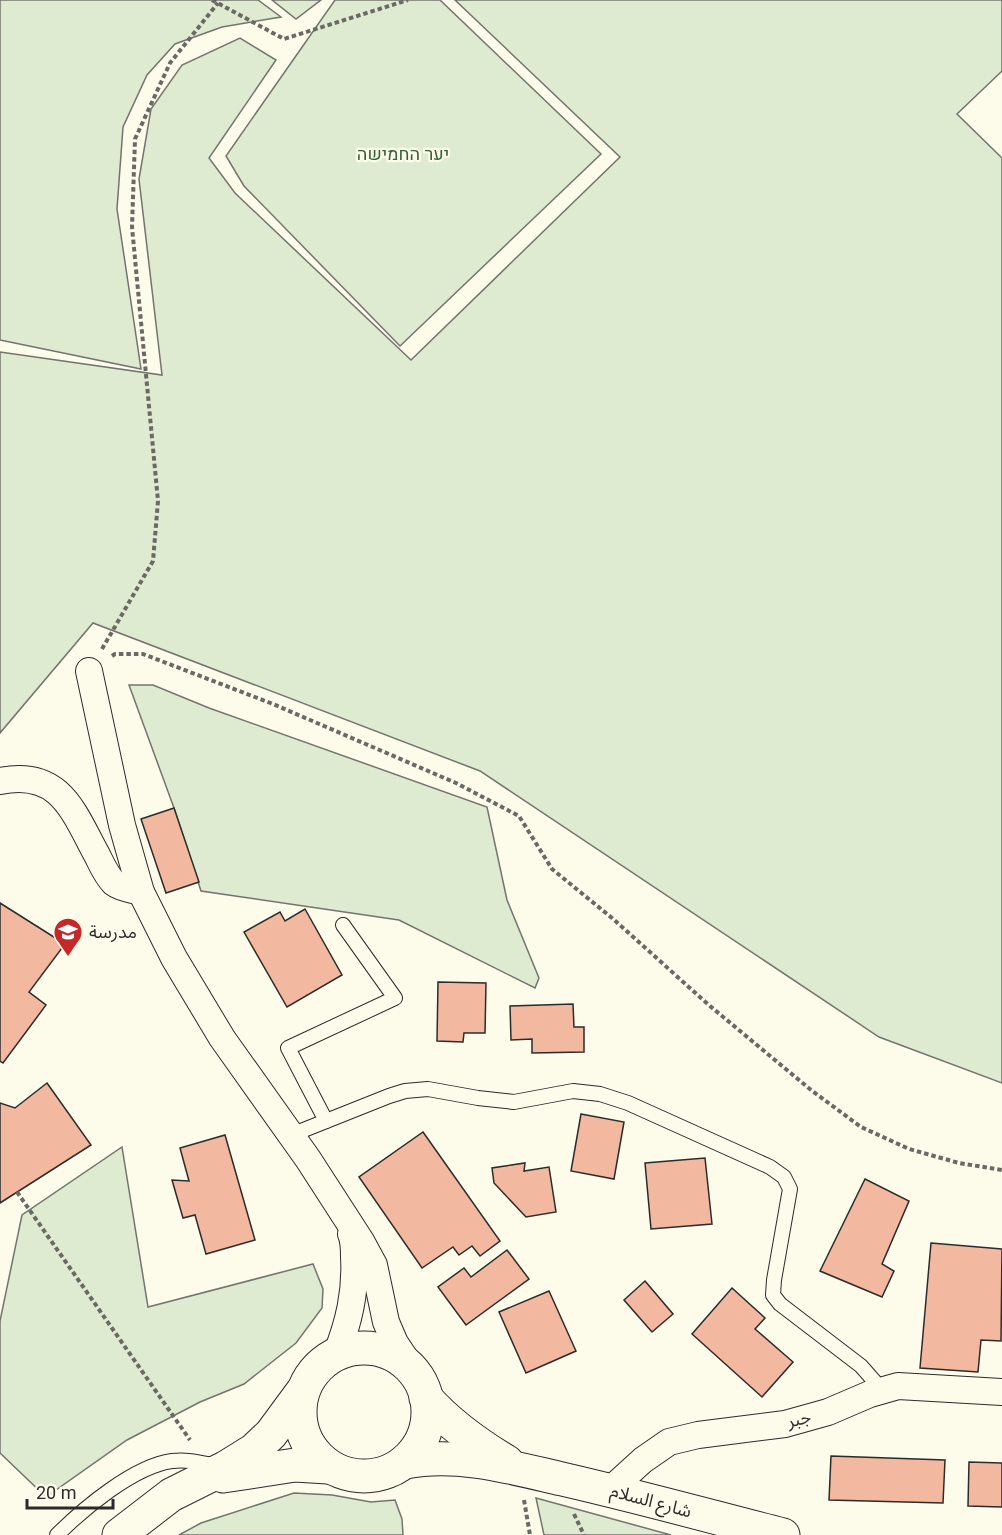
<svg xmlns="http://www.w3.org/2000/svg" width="1002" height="1535" viewBox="0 0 1002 1535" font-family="Roboto,'Noto Sans Arabic',Heebo,sans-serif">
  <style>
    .green { fill: #deebd1; stroke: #74746e; stroke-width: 1.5 }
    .building { fill: #f2b8a0; stroke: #2b2b2b; stroke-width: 1.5 }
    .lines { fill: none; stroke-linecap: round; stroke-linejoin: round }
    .service-casing { stroke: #2b2b2b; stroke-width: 16 }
    .minor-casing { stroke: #2b2b2b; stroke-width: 28 }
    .secondary-casing { stroke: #2b2b2b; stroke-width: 35 }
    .path { stroke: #6a6964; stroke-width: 4; stroke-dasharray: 4.5 3; stroke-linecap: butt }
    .service { stroke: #fdfbea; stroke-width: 14 }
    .minor { stroke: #fdfbea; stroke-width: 26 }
    .secondary { stroke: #fdfbea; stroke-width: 33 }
    .labels { text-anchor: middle; stroke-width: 4.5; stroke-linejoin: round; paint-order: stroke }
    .park-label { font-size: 18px; fill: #34623c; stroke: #fdfbea }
    .poi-label { font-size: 18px; fill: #2b2b2b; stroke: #fdfbea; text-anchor: start }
    .street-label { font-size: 18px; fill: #2b2b2b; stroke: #fdfbea }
  </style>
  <rect width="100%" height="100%" fill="#fdfbea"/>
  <g class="green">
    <path d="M0,0H258L281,17L222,27L175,44L147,75L123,127L117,209L141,369L0,340Z"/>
    <path d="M272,0H321L296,19Z"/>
    <path d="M335,0H440L601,154L400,346L244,186L226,156Z"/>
    <path d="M455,0H1002V71L957,114L1002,158V1083L879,1037L480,771L93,623L0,733V352L162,375L139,179L151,109L182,65L240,38L276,60L209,158L235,193L411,360L620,157Z"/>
    <path d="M129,685H153L209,708L487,807L507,900L539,978L535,988L399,920L201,891L174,808Z"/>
    <path d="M122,1147L148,1307L313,1264L323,1289L322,1308L296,1343L244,1384L200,1402L127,1440L46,1497L0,1453V1321L22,1215Z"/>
    <path d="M294,1493L332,1495L371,1502L395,1500L402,1519L403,1535H179L201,1523Z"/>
    <path d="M536,1498L671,1535H544Z"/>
  </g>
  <g class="building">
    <path d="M174,808L199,882L166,893L141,819Z"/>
    <path d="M0,903L65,944L29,992L46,1005L3,1063L0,1061Z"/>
    <path d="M305,909L342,975L287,1007L244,932L280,912L285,921Z"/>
    <path d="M438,982L486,983L485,1033H464L463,1042L437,1041Z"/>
    <path d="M573,1004L574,1027H584V1052L532,1053V1039L511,1040L510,1006Z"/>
    <path d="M47,1083L91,1145L0,1203V1103L15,1108Z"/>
    <path d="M581,1114L624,1122L614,1179L571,1171Z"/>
    <path d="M423,1132L500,1241L480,1256L472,1246L459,1255L453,1247L422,1268L359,1177Z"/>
    <path d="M225,1135L255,1240L206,1254L195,1215L183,1218L172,1180L189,1181L180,1148Z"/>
    <path d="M705,1158L712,1224L651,1229L645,1163Z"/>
    <path d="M525,1163L524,1171L549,1167L556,1212L526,1217L494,1183L492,1168Z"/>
    <path d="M865,1179L909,1201L882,1264L894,1271L882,1297L820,1271Z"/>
    <path d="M931,1243L1002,1249L1001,1341L981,1340L978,1372L920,1368Z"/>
    <path d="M507,1250L529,1279L466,1325L438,1287L464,1268L471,1277Z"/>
    <path d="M645,1281L673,1314L652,1332L624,1300Z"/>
    <path d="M732,1288L765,1318L755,1329L793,1362L762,1397L692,1334Z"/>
    <path d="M549,1291L576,1351L526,1373L499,1312Z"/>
    <path d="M831,1456L945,1460L943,1503L829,1500Z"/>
    <path d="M969,1462L1002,1463V1507L968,1506Z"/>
  </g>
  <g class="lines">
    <g class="service-casing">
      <g id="service">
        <path d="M326,1121L288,1048L395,998L343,925"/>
        <path d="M291,1135L389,1096L405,1091L428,1089L478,1098L514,1102L573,1091L600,1094L628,1103L770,1167L784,1177L790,1189L774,1280L773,1295L780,1304L861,1366L883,1391"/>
        <path d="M57,1535C83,1509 134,1466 172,1461C188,1459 202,1463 218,1466"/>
      </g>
    </g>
    <g class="minor-casing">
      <g id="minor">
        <path d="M89,671L122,825L141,892L174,958L222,1038L308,1159L361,1241L374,1265L386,1322L395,1343L411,1367"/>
        <path d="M0,781C60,769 73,811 97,855C102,865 106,875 114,883C120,888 133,890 141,892"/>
        <path d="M336,1355C349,1322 356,1292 354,1257C354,1249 354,1241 351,1234"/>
        <path d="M610,1490L643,1460L669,1442L698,1435L785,1424L828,1412L870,1394L898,1386L1002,1392"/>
      </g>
    </g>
    <g class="secondary-casing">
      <g id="secondary">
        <circle cx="364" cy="1412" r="64"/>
        <path d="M426,1398C449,1424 477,1444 507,1462"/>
        <path d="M405,1462C458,1452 510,1467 562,1479C636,1496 709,1516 783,1535"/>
        <path d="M223,1476L295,1465L328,1467"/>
        <path d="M119,1535L171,1495L225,1468L254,1450L271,1434L302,1392"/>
      </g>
    </g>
    <g class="path">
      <path d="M212,0L284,39L408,0"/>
      <path d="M102,649L153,561L158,501L132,227L135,139L170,63L218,3"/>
      <path d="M112,656L115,654H143L273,704L456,783L519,816L552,869L612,918L710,1006L811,1090L861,1127L909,1149L959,1163L1002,1170"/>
      <path d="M17,1192L190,1440"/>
      <path d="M524,1500L530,1535"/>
      <path d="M574,1514L584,1535"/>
    </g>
    <use href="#service" class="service"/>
    <use href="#minor" class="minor"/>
    <use href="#secondary" class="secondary"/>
  </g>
  <defs>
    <g id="school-pin" transform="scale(1.5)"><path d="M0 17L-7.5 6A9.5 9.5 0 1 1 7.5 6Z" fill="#c62828" stroke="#fdfbea"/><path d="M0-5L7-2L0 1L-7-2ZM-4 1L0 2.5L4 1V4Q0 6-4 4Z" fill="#fff"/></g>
  </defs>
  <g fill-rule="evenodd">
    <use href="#school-pin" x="68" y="932"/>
  </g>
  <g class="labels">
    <g class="park-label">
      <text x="403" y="160">יער החמישה</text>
    </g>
    <g class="poi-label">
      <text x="89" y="938">مدرسة</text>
    </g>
    <g class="street-label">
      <text transform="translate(799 1419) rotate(-14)" y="6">جبر</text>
      <text transform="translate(651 1501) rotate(15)" y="6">شارع السلام</text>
    </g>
  </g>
  <path d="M27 1499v9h86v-9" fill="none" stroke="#2b2b2b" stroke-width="3"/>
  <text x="36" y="1499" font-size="18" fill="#2b2b2b" stroke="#fdfbea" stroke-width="4.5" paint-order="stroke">20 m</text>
</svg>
